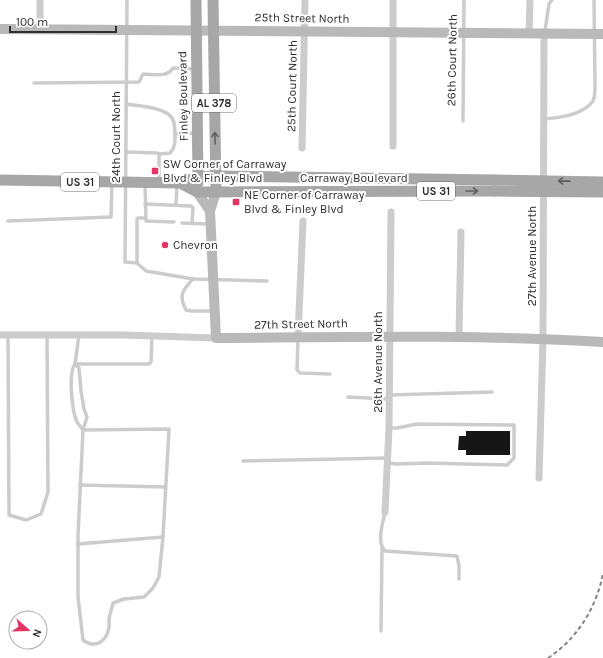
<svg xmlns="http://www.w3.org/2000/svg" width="603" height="658" viewBox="0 0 603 658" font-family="Karla,sans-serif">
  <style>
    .building { fill: #161616 }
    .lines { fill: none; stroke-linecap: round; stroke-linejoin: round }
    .lane { stroke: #ccc; stroke-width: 3.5 }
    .street { stroke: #ccc; stroke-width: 7 }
    .secondary { stroke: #b9b9b9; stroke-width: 10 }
    .primary { stroke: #a7a7a7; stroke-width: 11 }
    .rail { stroke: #848484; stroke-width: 2; stroke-dasharray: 4 3; stroke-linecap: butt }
    .primary-bridge { stroke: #a7a7a7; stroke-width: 11 }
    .oneway { stroke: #5f5f5f }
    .poi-dot { fill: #e33563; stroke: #fff; stroke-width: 1.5 }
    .labels { text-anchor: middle; stroke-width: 4; stroke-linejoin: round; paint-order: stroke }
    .shield { fill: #fff; stroke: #6d6d6d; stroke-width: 1 }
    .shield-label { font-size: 11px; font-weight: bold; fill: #2f2f2f }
    .street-label { font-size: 12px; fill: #2f2f2f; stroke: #fff }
    .poi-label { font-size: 12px; fill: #2f2f2f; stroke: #fff; text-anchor: start }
  </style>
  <rect width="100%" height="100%" fill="#fff"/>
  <path class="building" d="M466,431H510V455H466V450H458L459,436H466Z"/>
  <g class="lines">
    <g class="lane">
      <path d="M127,0L125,262L137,263"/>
      <path d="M545,31L549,4L552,0"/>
      <path d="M34,83L139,82L143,74C154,74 167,78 173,68L195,69"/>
      <path d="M126,104C138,106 168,107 173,120C175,123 174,128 175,132C175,140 176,147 170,153L159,154"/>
      <path d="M544,119C559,118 583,115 593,101C595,97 595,90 595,86L594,0"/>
      <path d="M463,121L464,0"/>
      <path d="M175,134L196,133"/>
      <path d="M126,152L157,153L159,154V182"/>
      <path d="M145,184L146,221L174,222"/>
      <path d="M145,204L191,206L193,208L192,223"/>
      <path d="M176,204L177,184"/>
      <path d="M145,218H138L137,219V263L146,271L193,279L267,281"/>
      <path d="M8,221L111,217L112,184"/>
      <path d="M182,223L209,224"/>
      <path d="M193,279C183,290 178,295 186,310L192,311H213"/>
      <path d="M79,335L75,364C68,374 72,411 77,422C79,425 81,427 83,430"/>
      <path d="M8,336L9,515L26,520L41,514L48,492L47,335"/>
      <path d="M298,338L297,370L300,373L330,374"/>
      <path d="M75,364L79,368L81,391L84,409L87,417L83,430L78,535V597L83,640C95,649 106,642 109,628C109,625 109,622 109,619C110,613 112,608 113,603L124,599L144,597L153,588L159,577L163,537L169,429L83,430"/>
      <path d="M75,364H149L151,362L152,336"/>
      <path d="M389,395L492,392"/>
      <path d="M348,397L389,399"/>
      <path d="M243,461L388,458"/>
      <path d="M388,463L397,464L427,463L507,465L514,458V425L417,424L397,428H389"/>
      <path d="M80,485L165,487"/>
      <path d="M385,512C383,523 376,542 385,551L457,556L459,566V579"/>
      <path d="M78,544L163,537"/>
      <path d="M381,631L382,548"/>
    </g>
    <g class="street">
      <path d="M40,29V0"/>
      <path d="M529,34L530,0"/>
      <path d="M393,146V0"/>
      <path d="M302,148L305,0"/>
      <path d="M0,335H124L216,338"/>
      <path d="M298,337L303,221"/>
      <path d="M459,337L461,232"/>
      <path d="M539,478L543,339L544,34"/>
      <path d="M385,512L389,428L391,212"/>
    </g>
    <g class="secondary">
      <path d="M0,29L603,34"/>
      <path d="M197,192L210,211"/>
      <path d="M216,192L210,211L216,338C345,337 474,334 603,342"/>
    </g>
    <g class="primary">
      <path d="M196,0L198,183"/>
      <path d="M213,0L216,192"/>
      <path d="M0,180L180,183L198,177L215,176L494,180"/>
      <path d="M180,183L197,192L494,191"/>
    </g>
    <path class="rail" d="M548,658C577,639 597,607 603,573"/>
    <g class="primary-bridge">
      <path d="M494,180L603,182"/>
      <path d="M494,191L603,192"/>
    </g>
  </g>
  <defs><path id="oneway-shaft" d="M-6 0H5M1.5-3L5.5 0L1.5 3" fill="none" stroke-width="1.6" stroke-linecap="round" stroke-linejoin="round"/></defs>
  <g class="oneway">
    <use href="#oneway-shaft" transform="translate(215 138) rotate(-91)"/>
    <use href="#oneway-shaft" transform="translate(564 181) rotate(-179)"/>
    <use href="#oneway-shaft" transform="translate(472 191)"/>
  </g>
  <g class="poi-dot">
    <rect x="151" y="167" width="8" height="8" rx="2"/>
    <rect x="232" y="198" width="8" height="8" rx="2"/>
    <circle cx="165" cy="245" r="4"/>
  </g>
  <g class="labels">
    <g class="shield">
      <rect x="192" y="94" width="44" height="18" rx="3"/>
      <rect x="61" y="173" width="38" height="18" rx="3"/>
      <rect x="417" y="182" width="38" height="18" rx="3"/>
    </g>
    <g class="shield-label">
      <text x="214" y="107">AL 378</text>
      <text x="80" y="186">US 31</text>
      <text x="436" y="195">US 31</text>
    </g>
    <g class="street-label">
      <text transform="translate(302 18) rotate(1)" y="4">25th Street North</text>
      <text transform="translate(452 60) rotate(-89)" y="4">26th Court North</text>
      <text transform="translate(292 86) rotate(-89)" y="4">25th Court North</text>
      <text transform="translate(183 96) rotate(-91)" y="4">Finley Boulevard</text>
      <text transform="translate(116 137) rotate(-90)" y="4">24th Court North</text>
      <text x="354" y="182">Carraway Boulevard</text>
      <text transform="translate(532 256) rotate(-90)" y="4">27th Avenue North</text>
      <text transform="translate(301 324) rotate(-1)" y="4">27th Street North</text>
      <text transform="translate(378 362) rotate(-90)" y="4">26th Avenue North</text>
    </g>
    <g class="poi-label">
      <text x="163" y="168">SW Corner of Carraway<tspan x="163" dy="14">Blvd &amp; Finley Blvd</tspan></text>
      <text x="244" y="199">NE Corner of Carraway<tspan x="244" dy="14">Blvd &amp; Finley Blvd</tspan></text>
      <text x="173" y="249">Chevron</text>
    </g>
  </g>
  <g transform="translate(28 630) rotate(110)"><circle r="19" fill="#ffffff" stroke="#acacac"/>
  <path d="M0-3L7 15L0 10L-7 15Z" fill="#e33563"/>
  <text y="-6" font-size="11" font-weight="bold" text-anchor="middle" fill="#2f2f2f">N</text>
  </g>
  <path d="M10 26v6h106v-6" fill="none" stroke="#2f2f2f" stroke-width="2"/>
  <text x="16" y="26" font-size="12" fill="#2f2f2f" stroke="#ffffff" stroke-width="3" paint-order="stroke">100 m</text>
</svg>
